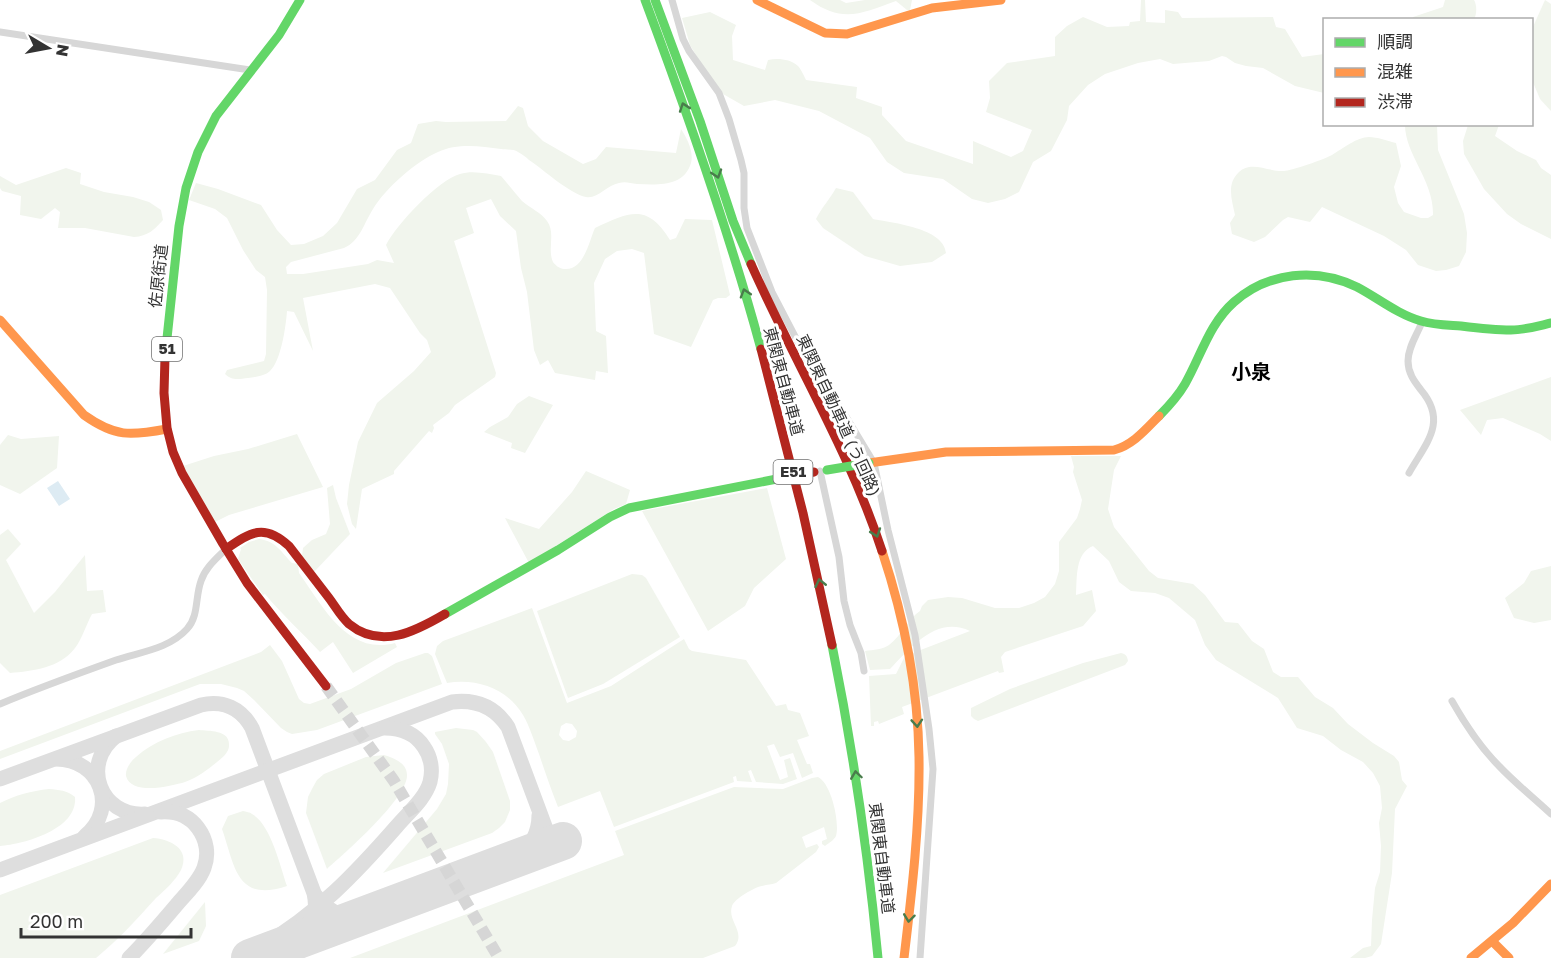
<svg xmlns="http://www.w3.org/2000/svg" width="1551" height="958" viewBox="0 0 1551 958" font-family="'Golos Text','Noto Sans JP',sans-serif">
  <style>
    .green { fill: #f1f5ed; fill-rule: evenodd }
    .water { fill: #ddebf3 }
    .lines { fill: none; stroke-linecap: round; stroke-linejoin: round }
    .taxiway { stroke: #dedede; stroke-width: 15 }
    .runway { stroke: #dedede; stroke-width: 38 }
    .highway-tunnel { stroke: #d6d6d6; stroke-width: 12; stroke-dasharray: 12 6; stroke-linecap: butt }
    .street { stroke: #d7d7d7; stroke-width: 7 }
    .fast { stroke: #63d668; stroke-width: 9 }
    .slow { stroke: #ff974d; stroke-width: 9 }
    .jam { stroke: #b3261e; stroke-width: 9 }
    .fast-bridge { stroke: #63d668; stroke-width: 9 }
    .jam-bridge { stroke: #b3261e; stroke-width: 9 }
    .oneway { stroke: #497c4b }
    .labels { text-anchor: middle; stroke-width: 6; stroke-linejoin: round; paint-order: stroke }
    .shield { fill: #fff; stroke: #707070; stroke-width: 1.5 }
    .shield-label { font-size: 15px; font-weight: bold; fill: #333 }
    .street-label { font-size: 16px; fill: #333; stroke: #fff }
    .quarter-label { font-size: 20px; font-weight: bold; fill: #000; stroke: #fff }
  </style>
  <rect width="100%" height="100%" fill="#fff"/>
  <g class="green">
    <path d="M810,0H840L846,3L865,0H912L910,10H907L896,1C862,13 843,24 810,0Z"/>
    <path d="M1141,0H1145L1146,22L1165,23V10L1178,12L1182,18L1273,17L1276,27L1285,29L1302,57L1324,54V93L1295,86L1263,68L1246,66L1235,63L1226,57L1222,56L1209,61L1173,64L1160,59L1138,63L1105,74L1088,85L1069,106L1067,120L1051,151L1033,162L1019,192L1005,199L988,203L972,199L943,179L904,173L887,162L870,138L819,111L775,100L744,106L723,94L699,60L690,45L682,18L710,12L736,25L732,36L733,60L765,70L768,60C778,58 790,59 798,66C801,69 804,76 806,80L857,87L856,98L882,107V115L906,141L973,164V141L1011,157L1023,151L1032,130L986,112L990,98L989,81L1007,63L1055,56V37L1067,26L1083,17L1107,27L1129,26L1130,22L1140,21Z"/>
    <path d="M1445,0H1474C1477,5 1477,14 1474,19H1412L1413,17L1443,7Z"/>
    <path d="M1545,0L1551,4V111L1540,99L1532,80V29Z"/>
    <path d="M518,106L523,108L528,126L543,141L583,164L596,159L606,147L676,153L681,129C687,138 694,152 691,163C684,187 657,185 637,184C630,183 625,181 619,183C607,185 598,199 586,197C570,194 544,170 529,160C526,157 522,154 518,152C514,149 506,150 501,149C480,146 457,143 438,152C416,161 385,189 373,209C364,223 360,241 344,248L291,262L286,267L287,274H303L368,264L377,260L394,263L386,245C396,225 439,179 460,174C473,170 488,174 501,176C508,184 515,193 522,201C530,208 542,213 547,221C556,233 547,249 553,262C555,265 560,269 564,269C584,271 589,241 595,228C630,212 647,203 670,240L676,238L685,219L712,220L730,295L726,298H718L713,300L691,347L654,334L644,253L632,249L617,251L605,259L594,283L596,331L606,336L608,373L596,371L595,380L555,373L548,360L540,365L534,350L527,292L521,268L516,231L500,216L491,199L466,208L474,233L454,241L496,373L495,377L455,405L449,413L433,425L434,428L432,433L429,431L394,471V474L362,489L356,529L352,524L347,504L349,485L358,442L377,403L414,371L431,352L427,340L420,333L390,288L375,284L303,298L313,351L294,312L287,311C286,326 281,361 270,371C265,376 255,377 248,378C239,379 232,381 225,374L227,370L264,361L266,354L267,290L265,277L256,270L243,250L227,218L215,209L189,200L196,183L218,189L261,205L277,230L291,245L304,244L323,236L337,223L357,189L375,180L397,150L411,143L418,124L436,121L446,122L506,121Z"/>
    <path d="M1405,125H1437L1438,150L1464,214L1467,233L1466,252L1459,266L1446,270L1436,271L1418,265L1406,250L1384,236L1322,207L1310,222L1288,217L1283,220L1265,237L1254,242L1232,234L1230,223L1235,215C1232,200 1226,184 1239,172C1251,160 1269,172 1284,171C1291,171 1325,159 1332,155C1342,149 1357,137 1369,137C1377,137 1388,141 1396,143L1401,166L1394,187L1398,203L1404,212L1421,218H1428L1433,215C1434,181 1405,154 1405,125Z"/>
    <path d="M1468,125H1499L1495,136L1517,151L1536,160L1541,168L1551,175V239L1521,224L1507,214L1484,189L1464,154L1463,141Z"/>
    <path d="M66,168L81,173L80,184L104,192L133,197L149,202L161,210L163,220C154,230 148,236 134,237L85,228H58L60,212L55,208L41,219L20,215L21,196L2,191L0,188V176L16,185Z"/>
    <path d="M836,188L853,192L873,219C893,223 944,228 946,253L932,262L900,266L865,256L823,228L816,219C822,207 830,199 836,188Z"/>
    <path d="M1551,377V441L1540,434L1503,418L1487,420L1481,435L1460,410Z"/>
    <path d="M529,396L553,405L525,453L511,448L512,443L484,432L490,427L508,417L517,404Z"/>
    <path d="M297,434L323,487L229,515L215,522L183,466L214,456L248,449Z"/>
    <path d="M8,435L21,439L59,436L57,468L20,494L0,485V445Z"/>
    <path d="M1071,456H1121L1114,470L1108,509L1114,527L1149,571L1158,578L1193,584L1205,595L1225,622L1238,623L1252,641L1264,649L1273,672L1281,677H1298L1315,697L1333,708L1348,724L1373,743L1394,756L1399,762L1402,780L1407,786L1395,809L1392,873L1381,944L1372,956L1365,958H1350L1363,948L1371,946L1372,920L1375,888L1380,872L1381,846L1379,823L1382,808L1380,786L1373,773L1363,762L1341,750L1323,736L1297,728L1278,698L1216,660L1205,645L1195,620L1169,598L1155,593L1131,591L1119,582L1109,561L1093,546C1075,553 1077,578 1076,595L1092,590L1096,611L1083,626L1005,652L1001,657L1004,672L999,673L998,671L902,707L904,714L879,724L878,721L874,722V726H871L869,676L896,674L905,656L970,631C937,615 911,647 890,669L870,670L865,651C873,650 884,649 889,645C901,636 909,618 920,611L922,606L928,600L948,597L962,598L995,608H1019L1034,603L1045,597L1055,584L1059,571V542L1077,518L1080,509L1082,500L1073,472L1074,467Z"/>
    <path d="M586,471L630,490L626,504L614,509L529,563L505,518L539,529L572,492Z"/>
    <path d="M333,485L336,498L350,534L313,573L302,556L303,548L312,540L326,534L330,524L327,488Z"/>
    <path d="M767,488L786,559L754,588L745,606L708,631L642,511Z"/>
    <path d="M8,529L21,544L6,560L34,613L55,592L85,555L87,591L103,590L106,612L92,614C86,625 82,639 75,648C60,668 33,671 10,673L0,663V535Z"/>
    <path d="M259,539C276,541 281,552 292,563L298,564L299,573C322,605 347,656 395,643L397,647L353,673L333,642L320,652C302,632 282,615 265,594L263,595L238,559L241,549L240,548L249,542Z"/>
    <path d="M1551,566V620L1534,623L1514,618L1505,598L1524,583L1531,571Z"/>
    <path d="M632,574L642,575L646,578L680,637L603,684L568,698L537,611Z"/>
    <path d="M532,608L567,703L611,686L684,639L689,649L692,651L746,660L776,706L786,704L788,710L800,713L809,736L797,740L807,764H810L813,773L802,778L793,753L780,757L774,744L767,746L780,780L788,777L784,760L790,758L797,779L783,784L756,782L751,770L748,771L752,782L737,781L736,776L733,777L734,782L614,827L600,791L558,807C551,789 545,772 539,754C534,741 530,727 523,715C507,688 476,678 447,683L435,654L437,646L443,641ZM566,723L572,724L577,731L576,737L569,741L563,740L559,735L561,726Z"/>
    <path d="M270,645L282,661L299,699L304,703L310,704L351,689L396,663L425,653H428L432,656L442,684L317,730L292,734L287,732L281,728L254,700L244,691L237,688L221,684H200L0,759V751L261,652Z"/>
    <path d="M1121,653C1126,654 1127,656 1128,661L1125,665L978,721L974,719L971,716V708L1010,689L1083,663Z"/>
    <path d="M456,728L473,730L477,732L486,742L493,752L510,801V810L505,822L499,828L492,833L383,873L437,809L446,794L448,784L449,764L442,744L435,734V732Z"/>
    <path d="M199,730C209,731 229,730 229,744C230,752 222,758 217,762C207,770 197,778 185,782C172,786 131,796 126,776C125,769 131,761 136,757C154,741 176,733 199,730Z"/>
    <path d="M384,755C394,758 407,763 407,775C408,798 345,853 327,869L306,813L308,797L313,787L317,780L324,774L366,757Z"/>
    <path d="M818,777C831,783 840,822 836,836C834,840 829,843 825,846L822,844V841L827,839L824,827L802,837L806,848L817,844L819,847L816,852L776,883C771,885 768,884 762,886C755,887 734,899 732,906C727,921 746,932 735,946L703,958H350L624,855L615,831L734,787L783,789L812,778Z"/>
    <path d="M49,789C59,790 67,790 75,797C78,829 25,844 0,846V803C16,795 31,791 49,789Z"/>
    <path d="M243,811C246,812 250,812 252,814C271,825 280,866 287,886C236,903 235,866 222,829L228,816Z"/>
    <path d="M153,838C170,839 191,849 181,870C175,881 165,890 156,898C137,919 118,940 96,958H0V895Z"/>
    <path d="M205,902L206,926L199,941L163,954Z"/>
  </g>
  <path class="water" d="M58,481L70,499L59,506L47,488Z"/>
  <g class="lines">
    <g class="taxiway">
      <path d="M116,736C80,764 101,817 145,814"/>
      <path d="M56,759C100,759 119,808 85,836"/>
      <path d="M0,779L201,705C223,700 241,708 252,728L314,893C324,938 282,946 250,958"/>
      <path d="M515,859C531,848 539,834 539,815"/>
      <path d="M0,870L452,702C476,699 495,707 508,727L552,845"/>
      <path d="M316,896C327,911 342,918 360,917"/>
      <path d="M261,947C317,914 355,874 397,826C408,813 425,799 430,782C433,770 431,757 424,747C415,733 401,728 385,728"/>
      <path d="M129,958C147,940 163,921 179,902C188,892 199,881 204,868C209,855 207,840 198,828C189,816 176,811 161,812"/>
    </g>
    <path class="runway" d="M250,958L563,841"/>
    <path class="highway-tunnel" d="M326,686L394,781L499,958"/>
    <g class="street">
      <path d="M672,0L683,39L689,51L719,93L729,119L741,160L744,173V208L747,228L772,292L811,367L839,405L874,463L888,530L915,635L929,729L933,769L920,958"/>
      <path d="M0,32L250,70"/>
      <path d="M820,471L839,557L844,601L850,625L861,653L864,671"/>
      <path d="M1409,473C1426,443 1448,422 1421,390C1414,381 1408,373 1408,361C1408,347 1417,335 1422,322"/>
      <path d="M1452,701C1465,724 1480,747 1499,766C1515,783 1534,798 1551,814"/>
      <path d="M0,704C38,688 77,674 116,660C140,652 169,649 187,629C199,616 195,597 201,581C205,568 216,559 226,549"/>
    </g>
    <g class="fast">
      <path d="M645,0C688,115 729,231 761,349"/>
      <path d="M655,0L700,121L733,221L751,264"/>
      <path d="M165,357L179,226L186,188L198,152L216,116L279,35L300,0"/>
      <path d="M1159,416C1169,406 1178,396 1185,384C1201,356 1209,324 1234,302C1268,272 1316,267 1357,287C1378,298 1397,314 1421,321C1434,325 1447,325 1461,326C1477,328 1494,330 1511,330C1525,330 1538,326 1551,323"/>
      <path d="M445,614L558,550L610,517L629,508L782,478"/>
      <path d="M832,645C853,749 868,853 878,958"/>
    </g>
    <g class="slow">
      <path d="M757,0L825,33L847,34L932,8L1001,0"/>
      <path d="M0,320L84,415C115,437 130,436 167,429"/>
      <path d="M869,463L946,452L1114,450C1133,445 1146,429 1159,416"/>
      <path d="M882,551C904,617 918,687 919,757C920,824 912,891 904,958"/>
      <path d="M1493,942L1509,958"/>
      <path d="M1471,958L1513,923L1551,884"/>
    </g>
    <g class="jam">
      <path d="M751,264C794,361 849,450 882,551"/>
      <path d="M761,349L803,513L832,645"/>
      <path d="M165,357L164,393L167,428L173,452L182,473L223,544L247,583L326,686"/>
      <path d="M226,549C251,532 264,523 289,546C302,563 316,581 329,598C335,606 341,617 349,624C381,650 416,631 445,614"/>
    </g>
    <path class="fast-bridge" d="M827,470L869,463"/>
    <path class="jam-bridge" d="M782,478L814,472"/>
  </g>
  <defs><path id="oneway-chevron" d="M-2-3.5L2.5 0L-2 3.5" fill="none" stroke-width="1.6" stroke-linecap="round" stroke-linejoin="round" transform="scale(1.5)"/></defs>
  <g class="oneway">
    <use href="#oneway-chevron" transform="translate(684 107) rotate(-109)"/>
    <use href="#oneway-chevron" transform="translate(717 174) rotate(72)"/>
    <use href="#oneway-chevron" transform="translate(745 293) rotate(-107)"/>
    <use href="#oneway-chevron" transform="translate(876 533) rotate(71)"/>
    <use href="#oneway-chevron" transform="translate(820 583) rotate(-103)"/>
    <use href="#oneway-chevron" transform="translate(917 723) rotate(86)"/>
    <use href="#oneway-chevron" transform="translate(856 775) rotate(-98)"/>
    <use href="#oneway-chevron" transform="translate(909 918) rotate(97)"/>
  </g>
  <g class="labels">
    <g class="shield">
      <rect x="152" y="337" width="30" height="24" rx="4.5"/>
      <rect x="773.5" y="460" width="39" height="24" rx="4.5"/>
    </g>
    <g class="shield-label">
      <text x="167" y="354">51</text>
      <text x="793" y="477">E51</text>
    </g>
    <g class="street-label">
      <text transform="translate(158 276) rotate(-84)" y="6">佐原街道</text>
      <text transform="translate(784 381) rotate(75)" y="6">東関東自動車道</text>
      <text transform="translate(839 415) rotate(65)" y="6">東関東自動車道 (う回路)</text>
      <text transform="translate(882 858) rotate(83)" y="6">東関東自動車道</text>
    </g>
    <g class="quarter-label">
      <text x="1251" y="379">小泉</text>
    </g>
  </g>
  <rect x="1323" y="18" width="210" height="108" fill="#ffffff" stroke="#adadad" stroke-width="1.5"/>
  <rect x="1335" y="38" width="30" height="9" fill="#63d668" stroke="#adadad" stroke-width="1.5"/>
  <text x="1377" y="48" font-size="18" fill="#333333">順調</text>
  <rect x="1335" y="68" width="30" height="9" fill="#ff974d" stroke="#adadad" stroke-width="1.5"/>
  <text x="1377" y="78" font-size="18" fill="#333333">混雑</text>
  <rect x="1335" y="98" width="30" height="9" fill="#b3261e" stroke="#adadad" stroke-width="1.5"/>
  <text x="1377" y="108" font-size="18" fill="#333333">渋滞</text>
  <g transform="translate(48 48) rotate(100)" stroke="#ffffff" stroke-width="4.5" paint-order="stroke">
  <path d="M0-4.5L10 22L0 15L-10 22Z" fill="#333333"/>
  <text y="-9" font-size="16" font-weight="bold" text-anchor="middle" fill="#333333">N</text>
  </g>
  <path d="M21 928v9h170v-9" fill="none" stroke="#333333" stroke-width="3"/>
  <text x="30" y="928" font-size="18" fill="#333333" stroke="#ffffff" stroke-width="4.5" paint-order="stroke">200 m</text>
</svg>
